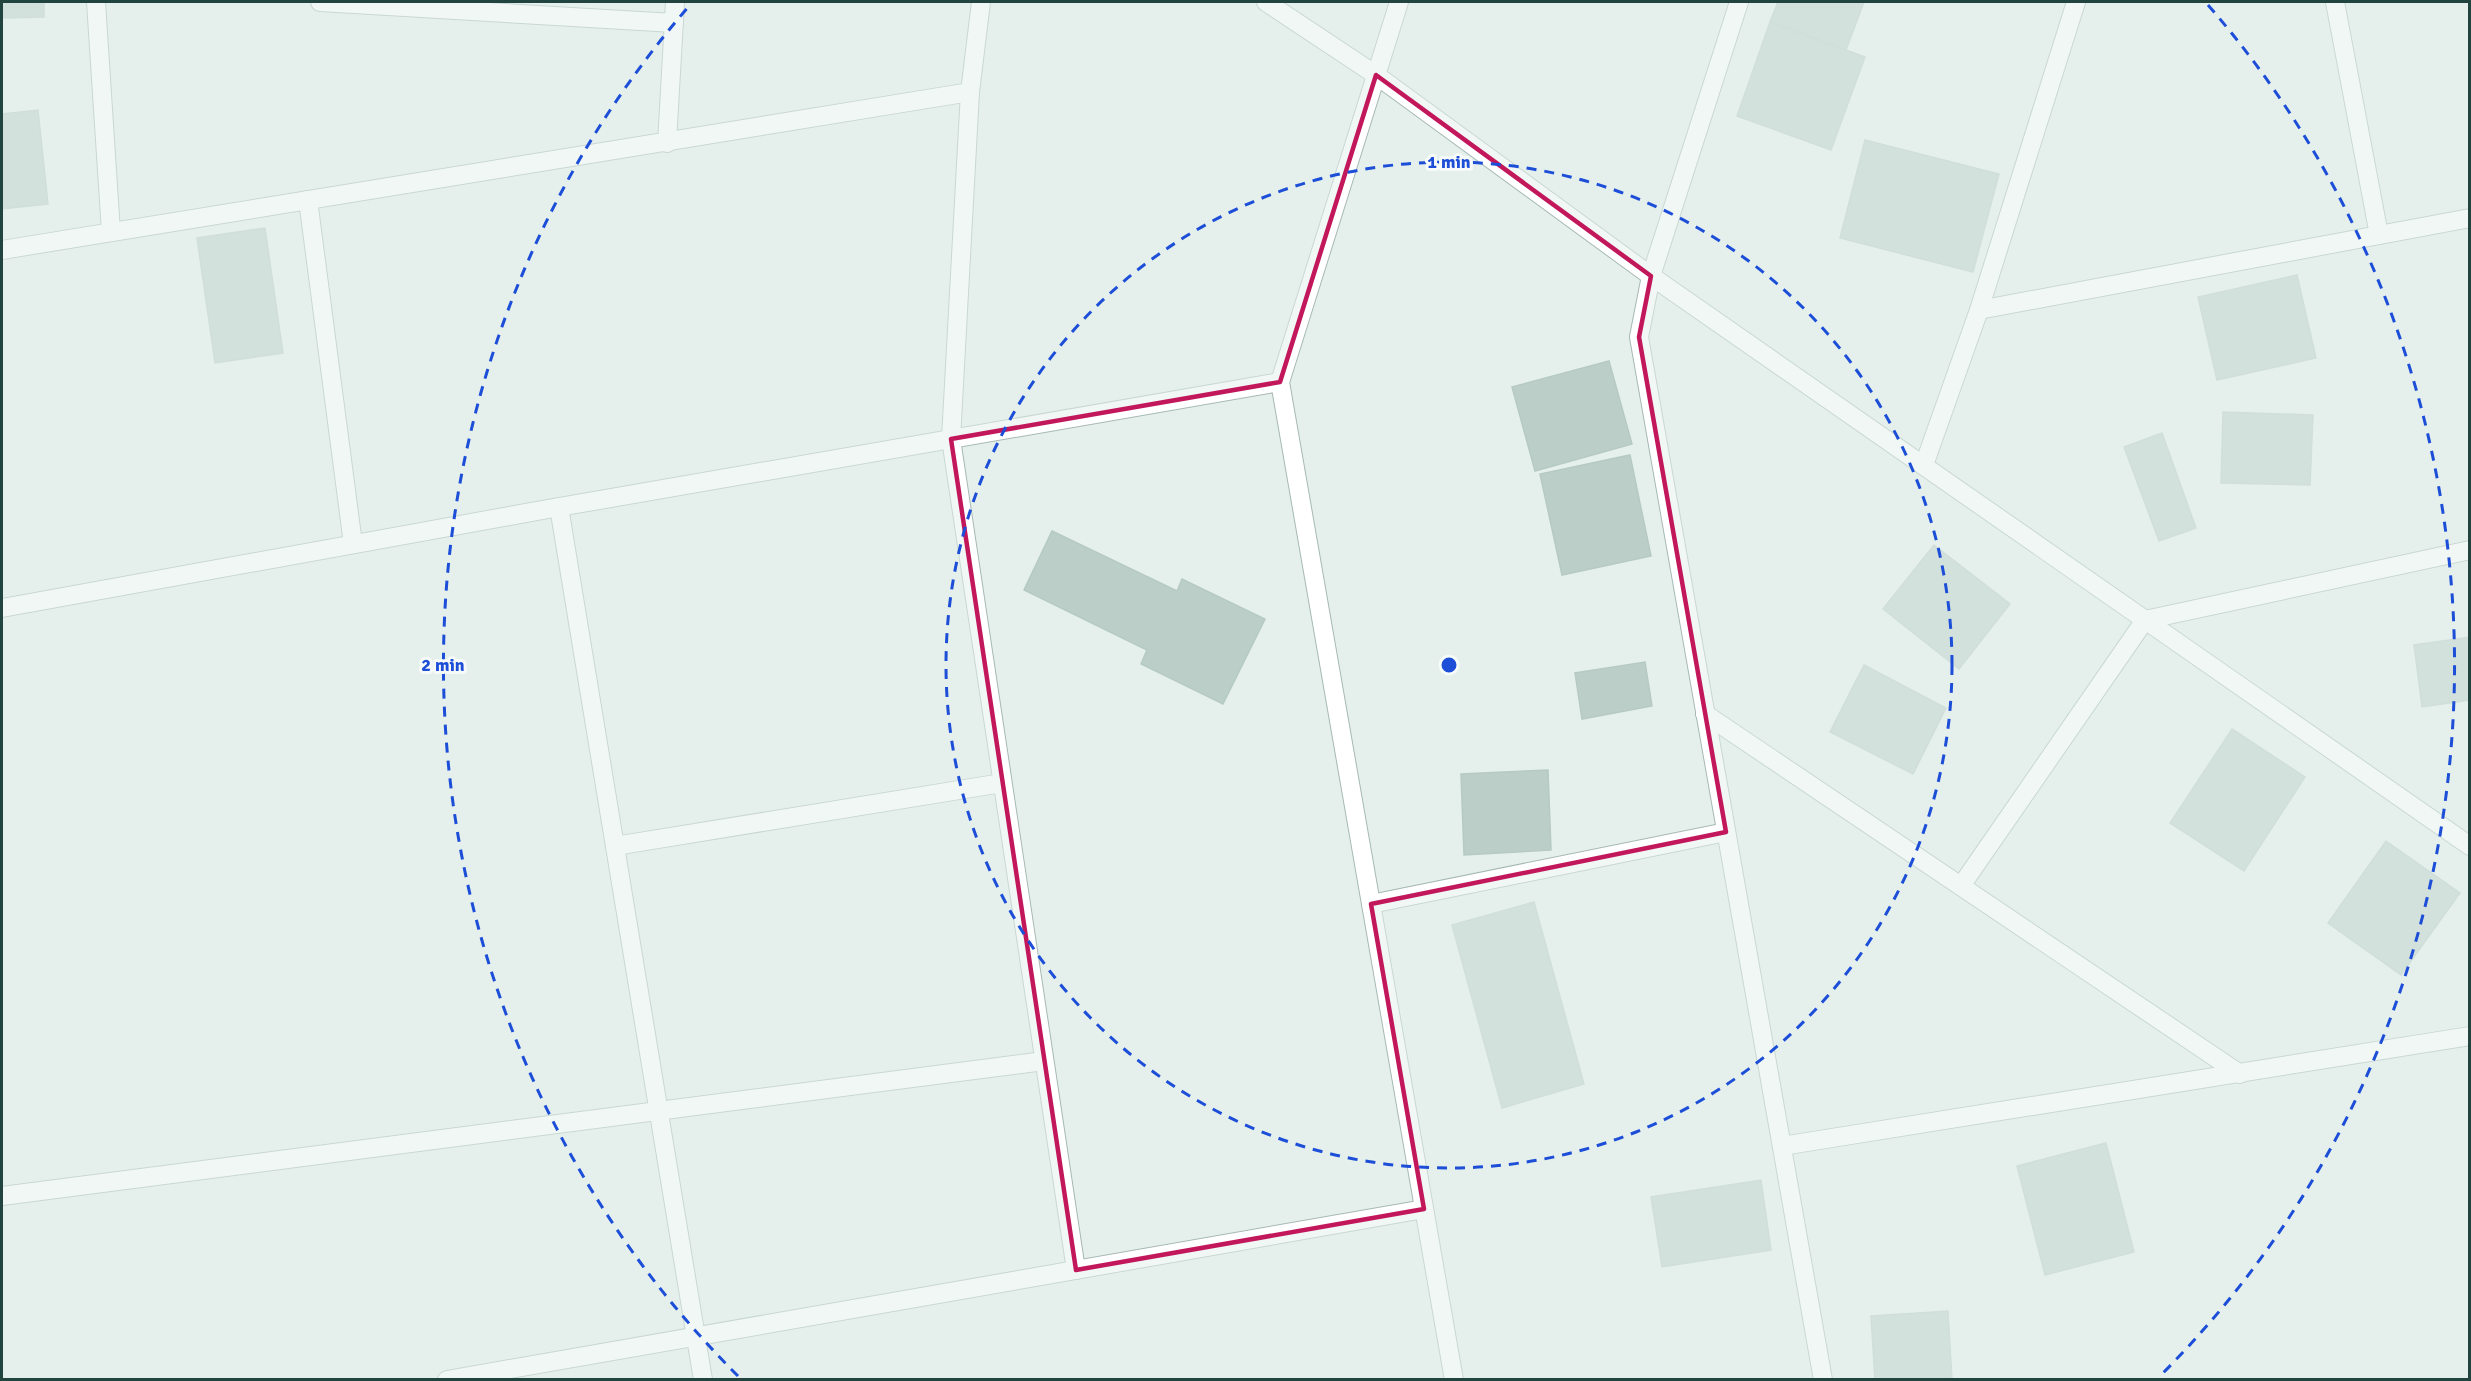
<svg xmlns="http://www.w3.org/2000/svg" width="2471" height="1381" viewBox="0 0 2471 1381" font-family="Signika,sans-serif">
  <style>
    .building { fill: #bccec8; stroke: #b6cac4; stroke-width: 1.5 }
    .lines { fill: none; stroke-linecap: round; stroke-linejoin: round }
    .minor-casing { stroke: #a6b9b4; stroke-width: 20 }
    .minor { stroke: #fff; stroke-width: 18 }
    .marked { fill: none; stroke: #c2185b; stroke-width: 4.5; stroke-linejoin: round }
    .ring { fill: none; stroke: #1d4ed8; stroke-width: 3; stroke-dasharray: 10 8 }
    .centre { fill: #1d4ed8; stroke: #f6fbf9; stroke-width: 3 }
    .ring-label { font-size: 18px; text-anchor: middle; font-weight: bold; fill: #1d4ed8; stroke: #f6fbf9; stroke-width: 6; stroke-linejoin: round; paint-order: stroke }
  </style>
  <rect width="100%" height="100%" fill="#e5f0ec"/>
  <g class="building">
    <path d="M2,2H44V17L2,18Z"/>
    <path d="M1778,2H1864L1846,50L1770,22Z"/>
    <path d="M1770,22L1865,57L1831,150L1737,116Z"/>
    <path d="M38,110L48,204L2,209V114Z"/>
    <path d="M1865,140L1999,174L1973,272L1840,238Z"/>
    <path d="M265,228L283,353L215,363L197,238Z"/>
    <path d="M2297,275L2316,358L2217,380L2198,297Z"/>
    <path d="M1609,361L1632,444L1535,471L1512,387Z"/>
    <path d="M2223,412L2313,415L2310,485L2221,483Z"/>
    <path d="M2162,433L2196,528L2159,541L2124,447Z"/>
    <path d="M1630,455L1651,556L1562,575L1540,474Z"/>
    <path d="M1052,531L1177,591L1182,579L1265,619L1223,704L1141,664L1147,650L1024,590Z"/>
    <path d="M1934,545L2010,604L1959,669L1883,609Z"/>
    <path d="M2470,637V700L2422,707L2414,645Z"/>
    <path d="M1645,662L1652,706L1582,719L1575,673Z"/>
    <path d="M1864,665L1946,708L1913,774L1830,732Z"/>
    <path d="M2232,729L2305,777L2244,871L2170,823Z"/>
    <path d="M1548,770L1551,850L1464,855L1461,774Z"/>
    <path d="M2386,841L2460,893L2401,975L2328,923Z"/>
    <path d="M1534,902L1584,1084L1502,1108L1452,925Z"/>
    <path d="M2106,1143L2134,1252L2045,1275L2017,1166Z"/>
    <path d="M1761,1180L1771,1250L1662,1267L1651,1197Z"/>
    <path d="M1948,1311L1952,1380H1875L1871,1316Z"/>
  </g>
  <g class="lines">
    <g class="minor-casing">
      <g id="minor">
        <path d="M96,2L111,232"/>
        <path d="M320,2L674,23"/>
        <path d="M981,2L970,92L951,439L1076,1270"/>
        <path d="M1266,2L1376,75L1651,276L2470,846"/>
        <path d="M1399,2L1280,382L1454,1380"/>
        <path d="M1739,2L1651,276L1639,337L1823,1380"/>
        <path d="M2335,2L2379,235"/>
        <path d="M667,143L675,2"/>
        <path d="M308,200L353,544"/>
        <path d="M2,250L970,92"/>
        <path d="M1979,310L2470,218"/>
        <path d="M1924,465L1979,310L2076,2"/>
        <path d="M559,507L703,1380"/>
        <path d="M2,608L559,507L1280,382"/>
        <path d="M1705,714L2240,1074"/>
        <path d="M615,846L1002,783"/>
        <path d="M1961,886L2145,620L2470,550"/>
        <path d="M1371,904L1726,832"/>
        <path d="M1782,1146L2470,1036"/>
        <path d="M2,1196L1044,1061"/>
        <path d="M447,1380L1424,1209"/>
      </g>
    </g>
    <use href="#minor" class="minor"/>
  </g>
  <path d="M0 0H2471V1381H0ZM1376,75L1651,276L1639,337L1726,832L1371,904L1424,1209L1076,1270L951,439L1280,382Z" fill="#e5f0ec" fill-opacity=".55" fill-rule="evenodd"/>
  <path class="marked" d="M1376,75L1651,276L1639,337L1726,832L1371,904L1424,1209L1076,1270L951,439L1280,382Z"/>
  <g class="ring">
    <circle cx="1449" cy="665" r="503"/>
    <path d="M738 1376A1006 1006 0 0 1 690 5M2208 5A1006 1006 0 0 1 2160 1376"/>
  </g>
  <circle cx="1449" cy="665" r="9" class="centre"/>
  <g class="ring-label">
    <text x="1449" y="168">1 min</text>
    <text x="443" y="671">2 min</text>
  </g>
  <rect width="2471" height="1381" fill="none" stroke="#21443e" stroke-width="6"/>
</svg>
